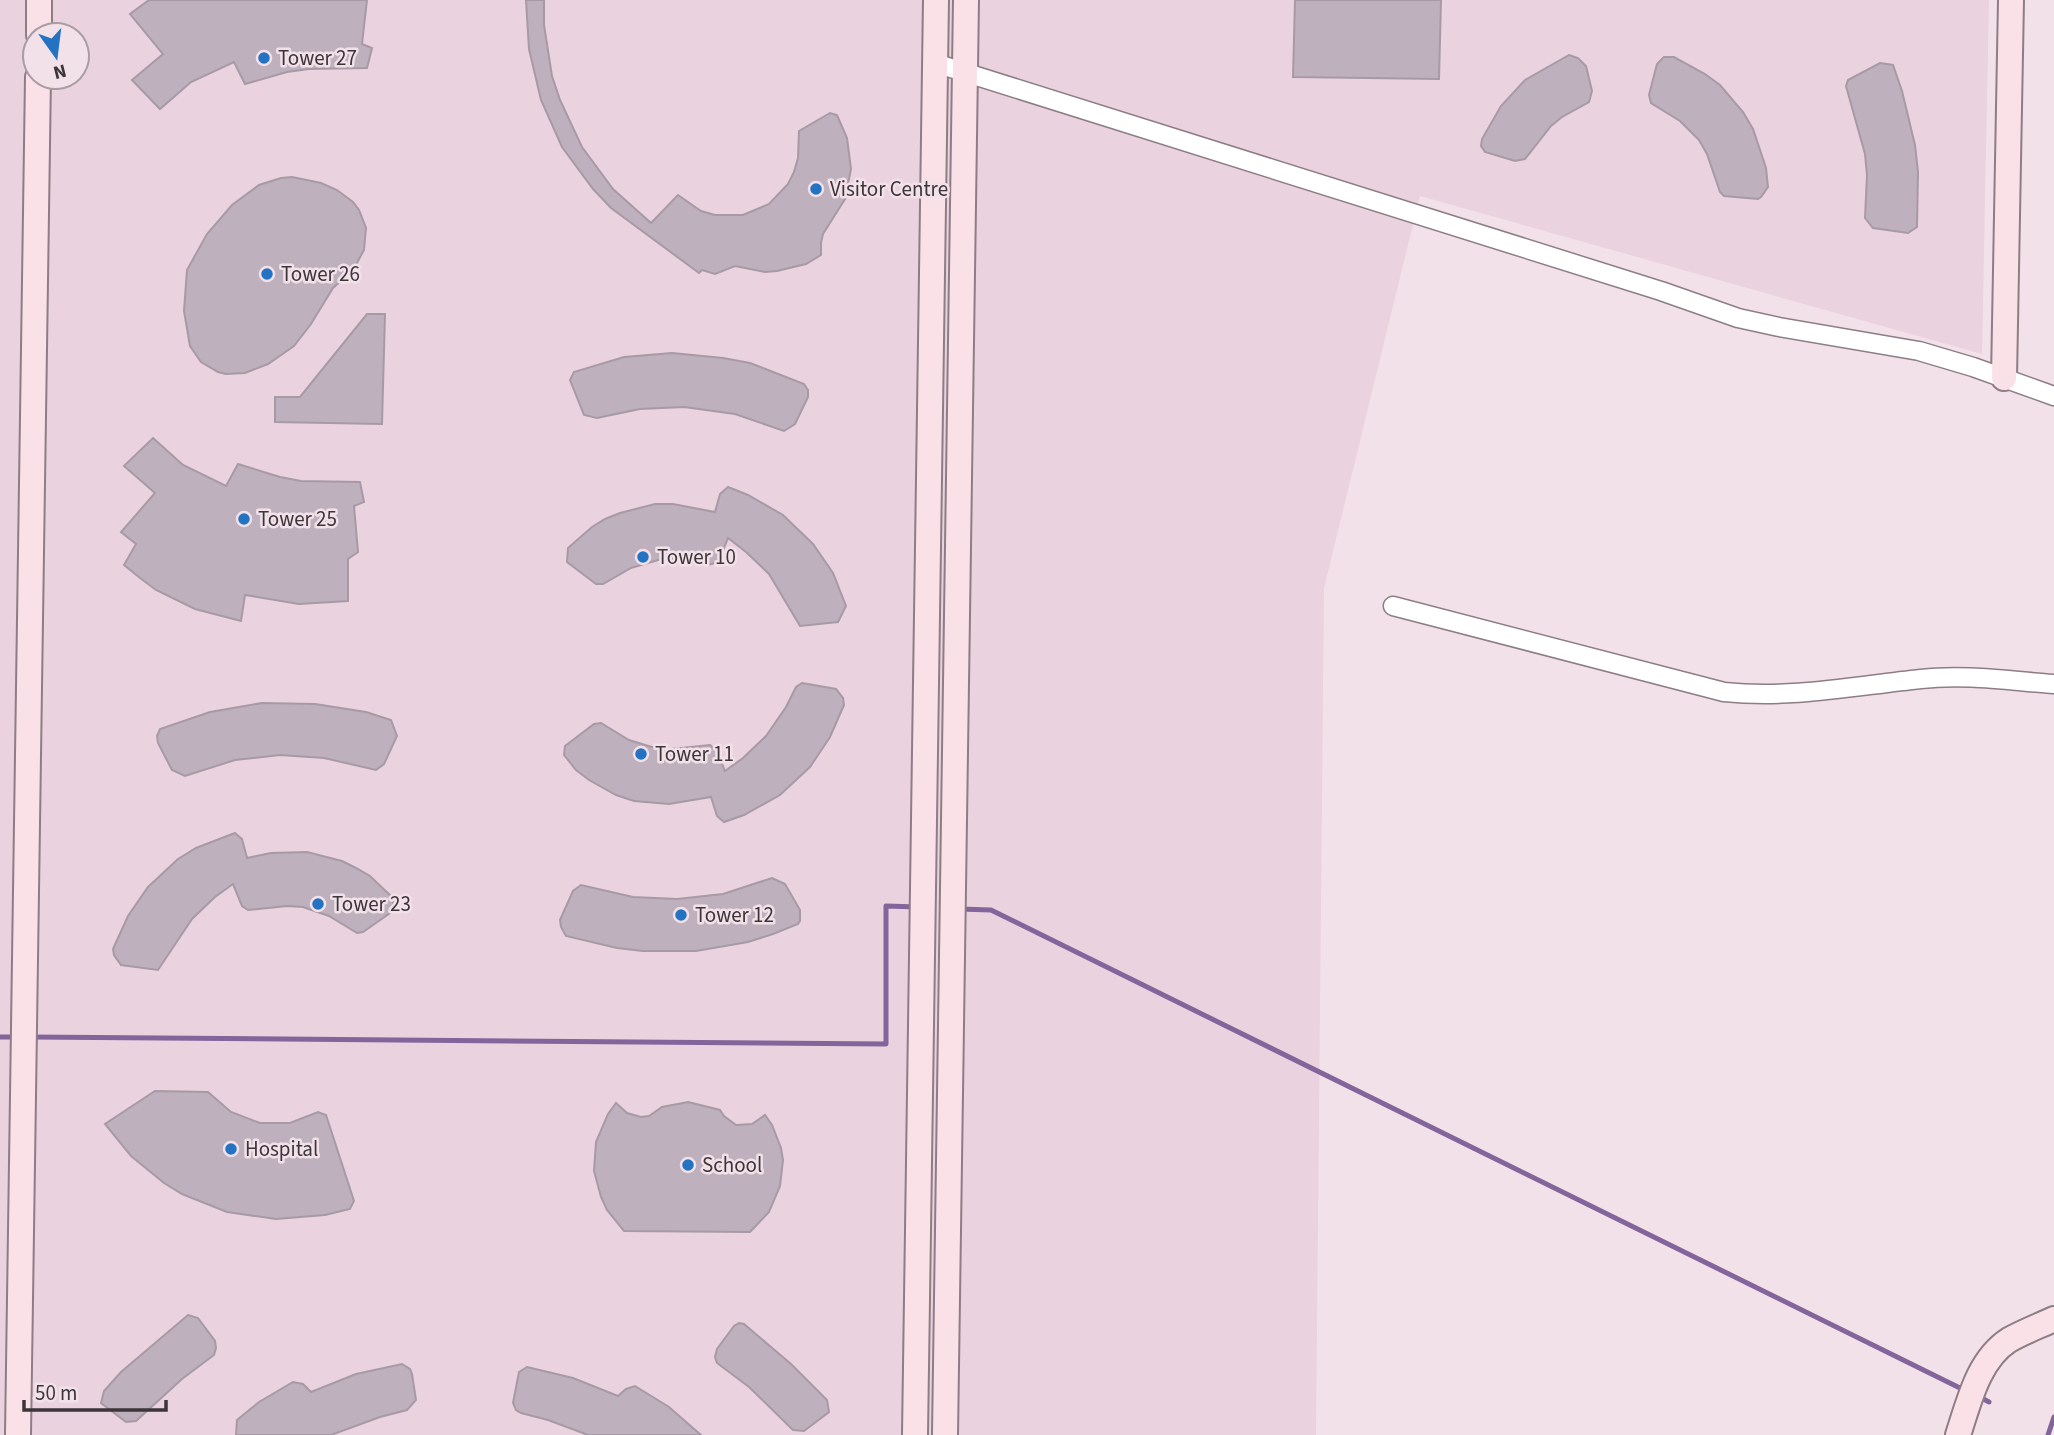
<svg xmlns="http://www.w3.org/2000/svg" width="2054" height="1435" viewBox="0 0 2054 1435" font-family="'Source Sans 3',sans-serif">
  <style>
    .built { fill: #ebd2df; fill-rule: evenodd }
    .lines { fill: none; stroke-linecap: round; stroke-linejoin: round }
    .stream { stroke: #83659b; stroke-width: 5 }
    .building { fill: #beb1bd; stroke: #a79aa6; stroke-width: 2 }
    .street-casing { stroke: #8d7d85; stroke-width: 21 }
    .secondary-casing { stroke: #8d7d85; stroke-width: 28 }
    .street { stroke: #fff; stroke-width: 18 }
    .secondary { stroke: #fae1e7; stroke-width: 24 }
    .poi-dot { fill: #2373c2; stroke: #f3e1ea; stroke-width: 2.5 }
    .labels { text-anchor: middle; stroke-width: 5; stroke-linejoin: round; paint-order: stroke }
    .poi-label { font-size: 21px; fill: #3c3539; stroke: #f3e1ea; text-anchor: start }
  </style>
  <rect width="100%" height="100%" fill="#f3e1ea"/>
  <path class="built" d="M0,0H1989L1982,354L1420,196L1324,588L1316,1435H0ZM35,35H77V77H35Z"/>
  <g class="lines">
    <g class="stream">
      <path d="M959,909L991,910L1964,1390"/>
      <path d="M0,1037H16"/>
      <path d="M30,1037L886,1044V906L918,907"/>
      <path d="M1976,1395L1989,1402"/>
      <path d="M2048,1435L2054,1417"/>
    </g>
  </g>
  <g class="building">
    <path d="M149,0H367L362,44L372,48L367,68L309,69L287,72L245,84L234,62L191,82L160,109L132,80L163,54L130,14Z"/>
    <path d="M526,0H544V25L552,76L560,100L582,147L613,189L651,223L678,195L701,211L715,215H743L769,204L788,184L794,172L798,158L799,131L830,113L837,115L847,138L851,169L845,199L823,234L821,243V255L806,264L777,271L765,272L735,266L715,274L702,270L699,273L611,208L593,189L562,147L541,100L529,49Z"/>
    <path d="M1295,0H1441L1439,79L1293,77Z"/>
    <path d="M1569,55L1578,58L1586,66L1592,91L1589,102L1562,117L1551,126L1525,159L1515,161L1485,152L1481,146L1482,139L1501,106L1525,80Z"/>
    <path d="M1664,57H1674L1705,74L1720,85L1743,112L1753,129L1766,168L1768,187L1761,197L1758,199L1724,196L1720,192L1707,154L1699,140L1680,121L1651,103L1649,95L1657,64Z"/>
    <path d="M1880,63L1893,65L1902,91L1915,145L1918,172L1917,227L1908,233L1873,228L1865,218L1867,175L1865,154L1846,86L1848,80Z"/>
    <path d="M292,177L321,183L337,190L353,202L359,210L366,228L364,250L353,270L333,288L311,324L294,346L268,364L245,373L226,374L218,372L201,362L190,346L184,311L187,270L207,234L232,205L259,185L281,178Z"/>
    <path d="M367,314H385L382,424L275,422V397H300Z"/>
    <path d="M672,353L723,358L750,363L804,384L808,390V397L795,424L784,431L735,414L684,407L640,409L597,418L584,415L570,380L574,372L624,357Z"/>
    <path d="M153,438L183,465L226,486L238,464L280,477L301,481L360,482L364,502L354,506L358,552L348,559V601L299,604L245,595L241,621L195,609L156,590L140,578L124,565L136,544L121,532L155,493L124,466Z"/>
    <path d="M728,487L748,495L783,515L813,544L833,573L846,606L838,622L800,626L769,574L746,552L728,538L719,560L712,564L704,565L673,559L658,560L631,568L603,584H596L567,562L568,548L592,527L605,519L620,513L655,504H673L715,512L720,494Z"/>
    <path d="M802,683L836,689L843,698L844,705L830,737L810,767L780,795L744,815L724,822L717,816L711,797L669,804L634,801L616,795L589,780L576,770L564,755L565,746L594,724L601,723L629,740L655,748L671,749L710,745L716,750L725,771L743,758L766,736L786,707L796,687Z"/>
    <path d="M262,703L315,704L366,712L391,720L397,736L384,764L376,770L324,758L280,755L235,760L185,776L172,770L158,743L157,736L160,729L210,712Z"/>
    <path d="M235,833L242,839L247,858L271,853L307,852L342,861L356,868L370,876L393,898V911L363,932L357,933L329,916L303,907L287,906L248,910L242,906L233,884L215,897L192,919L158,970L121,965L114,955L113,949L128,916L148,887L178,859L196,848Z"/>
    <path d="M772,878L785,884L800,910V921L798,924L773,934L748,942L696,951H643L617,948L566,936L561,927L560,920L573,891L581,885L633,897L677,899L723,894Z"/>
    <path d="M155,1091L208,1092L231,1112L260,1123H290L318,1112L326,1115L354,1201L350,1209L325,1215L276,1219L227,1212L182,1194L164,1183L131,1156L105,1124Z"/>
    <path d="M688,1102L720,1110L724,1116L736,1125L752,1124L765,1115L772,1125L781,1148L783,1160L780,1186L769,1212L750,1232L624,1231L607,1210L601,1197L594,1171L596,1142L608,1114L616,1103L627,1113L641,1117L649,1116L662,1107Z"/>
    <path d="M188,1315L198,1318L215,1341L216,1348L214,1355L182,1379L136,1421L126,1422L101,1403L104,1391L121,1372Z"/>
    <path d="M739,1323L744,1324L791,1364L827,1400L829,1412L804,1431L793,1430L749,1387L717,1363L715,1357L717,1349L734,1326Z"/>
    <path d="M402,1364L410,1369L412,1374L416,1400L407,1410L380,1417L331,1435H236L237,1420L259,1402L293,1382L303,1384L311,1392L356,1374Z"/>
    <path d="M527,1367L573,1378L618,1396L626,1389L635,1386L669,1407L701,1435H588L548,1420L521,1413L516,1410L513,1403L519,1372Z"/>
  </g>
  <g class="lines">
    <g class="street-casing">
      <g id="street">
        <path d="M935,63L1661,291L1738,318L1779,327L1919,351L1973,367L2054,396"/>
        <path d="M1393,606L1724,692C1792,699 1853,686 1921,679C1965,674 2010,681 2054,684"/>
      </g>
    </g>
    <g class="secondary-casing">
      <g id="secondary">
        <path d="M39,35V0"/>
        <path d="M2004,378L2011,0"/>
        <path d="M18,1435L38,77"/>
        <path d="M915,1435L936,0"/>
        <path d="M945,1435L966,0"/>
        <path d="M1958,1435C1969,1402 1978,1360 2009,1340C2023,1332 2039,1326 2054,1319"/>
      </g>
    </g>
    <use href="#street" class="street"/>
    <use href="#secondary" class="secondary"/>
  </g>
  <g class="poi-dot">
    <circle cx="264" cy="58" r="7"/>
    <circle cx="816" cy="189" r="7"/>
    <circle cx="267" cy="274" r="7"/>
    <circle cx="244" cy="519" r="7"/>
    <circle cx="643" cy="557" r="7"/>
    <circle cx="641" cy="754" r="7"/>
    <circle cx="318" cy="904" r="7"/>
    <circle cx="681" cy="915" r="7"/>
    <circle cx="231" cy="1149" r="7"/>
    <circle cx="688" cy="1165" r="7"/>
  </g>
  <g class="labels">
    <g class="poi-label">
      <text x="278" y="65">Tower 27</text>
      <text x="830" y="196">Visitor Centre</text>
      <text x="281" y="281">Tower 26</text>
      <text x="258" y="526">Tower 25</text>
      <text x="657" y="564">Tower 10</text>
      <text x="655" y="761">Tower 11</text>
      <text x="332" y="911">Tower 23</text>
      <text x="695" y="922">Tower 12</text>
      <text x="245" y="1156">Hospital</text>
      <text x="702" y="1172">School</text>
    </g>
  </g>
  <g transform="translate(56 56) rotate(166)"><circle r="33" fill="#f3e1ea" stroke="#aa9ca3" stroke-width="2"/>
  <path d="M0-5L12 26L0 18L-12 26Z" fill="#2373c2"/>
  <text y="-10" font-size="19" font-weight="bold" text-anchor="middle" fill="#3c3539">N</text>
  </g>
  <path d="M24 1400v10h142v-10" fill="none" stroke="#3c3539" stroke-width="3.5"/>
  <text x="35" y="1400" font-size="21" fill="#3c3539" stroke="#f3e1ea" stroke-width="5" paint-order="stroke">50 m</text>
</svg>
